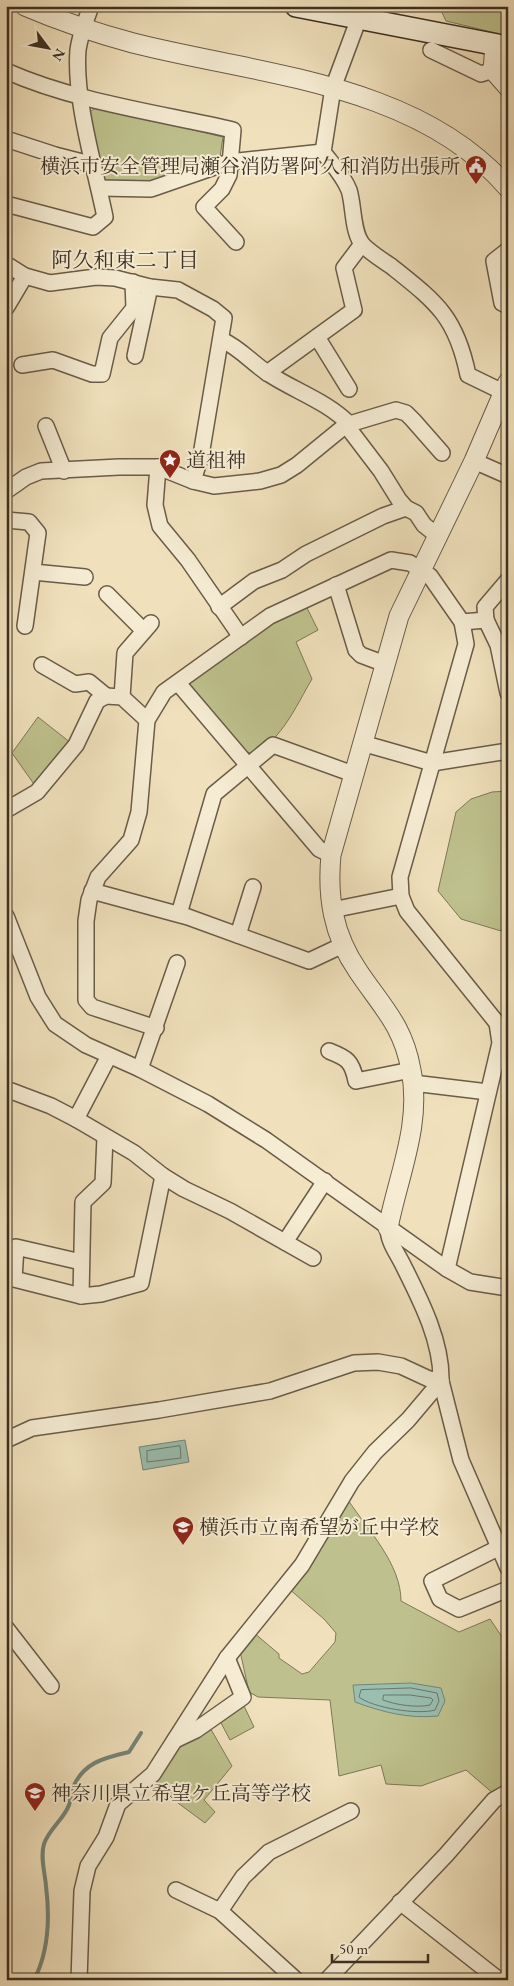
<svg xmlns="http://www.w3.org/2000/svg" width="514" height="1986" viewBox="0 0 514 1986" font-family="'EB Garamond','Noto Serif JP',serif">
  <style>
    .green { fill: #bec18d; stroke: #7e7858 }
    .water { fill: #9abeaf; stroke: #758577 }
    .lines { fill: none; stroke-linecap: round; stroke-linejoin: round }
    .shore { stroke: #6c7668; stroke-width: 1 }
    .stream { stroke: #758577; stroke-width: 4 }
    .minor-casing { stroke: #6a5c48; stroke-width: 18 }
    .tertiary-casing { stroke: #6a5c48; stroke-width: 21 }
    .secondary-casing { stroke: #3d2f22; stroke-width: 24 }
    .minor { stroke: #f5ecd3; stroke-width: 15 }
    .tertiary { stroke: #f5ecd3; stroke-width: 19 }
    .secondary { stroke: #f5ecd3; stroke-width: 21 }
    .labels { text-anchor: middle; stroke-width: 4; stroke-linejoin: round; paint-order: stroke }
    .poi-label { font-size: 20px; fill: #3d2f22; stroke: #f5ecd3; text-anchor: start }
    .neighbourhood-label { font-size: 21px; fill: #3d2f22; stroke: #f5ecd3 }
  </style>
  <rect width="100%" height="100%" fill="#f0e1bc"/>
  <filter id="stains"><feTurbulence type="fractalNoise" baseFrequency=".004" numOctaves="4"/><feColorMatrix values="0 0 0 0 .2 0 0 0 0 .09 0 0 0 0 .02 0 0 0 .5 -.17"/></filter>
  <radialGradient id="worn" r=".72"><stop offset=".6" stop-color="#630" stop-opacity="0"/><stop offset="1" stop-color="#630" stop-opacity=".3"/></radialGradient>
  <g class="green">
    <path d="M439,6H508V36L446,21Z"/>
    <path d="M96,107L223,137L220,157L147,186L103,185L89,113Z"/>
    <path d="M306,606L318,630L296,642L312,679C298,702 276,754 245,753L211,715L188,683L274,621Z"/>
    <path d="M38,717L71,743L36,787L12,753Z"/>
    <path d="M508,791V917L501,931L461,919L438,891L456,812L471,799L492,792Z"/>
    <path d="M348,1500C368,1530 401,1564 401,1601L459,1632L490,1619L508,1646V1787L495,1795L466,1770L421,1786L386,1784L381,1765L339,1776L330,1700L258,1697L249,1692L240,1651L253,1632L279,1654V1658L302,1674L309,1672L335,1642L336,1633L324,1619L288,1588Z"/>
    <path d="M244,1706L254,1727L230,1740L220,1721Z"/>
    <path d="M209,1726L232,1766L204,1800L215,1812L205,1823L174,1800L154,1780L183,1738Z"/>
  </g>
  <g class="water">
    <path d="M185,1440L189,1462L143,1470L139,1447Z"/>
    <path d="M411,1683L441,1688L445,1701L438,1716C409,1719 382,1712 355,1702L353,1685Z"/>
  </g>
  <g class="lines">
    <g class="shore">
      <path d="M180,1446L181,1458L147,1462V1451Z"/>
      <path d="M411,1688L437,1693L439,1701L435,1710C418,1715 373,1708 359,1697L361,1690Z"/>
      <path d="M384,1695H410L431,1698L433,1700L430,1705C417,1708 396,1705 383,1700Z"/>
    </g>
    <path class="stream" d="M34,1980C49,1951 50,1918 46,1886C45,1873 40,1857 44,1844C49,1829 64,1819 69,1805C71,1801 70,1795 72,1790C82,1763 103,1758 129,1752L141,1733"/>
    <g class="minor-casing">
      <g id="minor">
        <path d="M359,18L333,88L323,152C332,164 343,175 349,190C354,205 352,233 363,245C371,253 382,260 391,266C436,302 456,316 468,375L503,392"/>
        <path d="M431,50L481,74L493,70"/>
        <path d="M6,71C76,102 159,113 233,130L229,175L222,189L204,207L236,242"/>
        <path d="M6,139L55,155L94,165"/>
        <path d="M99,188L151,189L229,162L323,152"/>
        <path d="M6,204L93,227L105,217C95,168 74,99 78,50C80,35 86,20 91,6"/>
        <path d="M508,250L494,261L502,303L508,306"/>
        <path d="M6,264L25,276L50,283L96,277L115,278L150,287L178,290L213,309L224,318L201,455L193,481"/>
        <path d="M6,308L25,276"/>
        <path d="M317,337L349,389"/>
        <path d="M222,340C240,348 253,364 269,374C295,391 328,402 349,424"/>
        <path d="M135,356L150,287"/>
        <path d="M22,365L53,360L92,374H102L110,338L134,308L133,282"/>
        <path d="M267,373L354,310L344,268L362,244"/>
        <path d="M346,425L381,471L399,500L406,508L416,513L424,525L438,536"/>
        <path d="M46,426L64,471"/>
        <path d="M474,461L508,476"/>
        <path d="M158,467L155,505L160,526L188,560L241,637"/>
        <path d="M6,491L26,477L41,471L119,467H158L193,481L214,486L260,481L281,475L297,465L346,425L396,410L406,413L413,420L442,453"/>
        <path d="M6,520L29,522L38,533L25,626"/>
        <path d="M33,572L85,577"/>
        <path d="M336,585L356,650L361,655L385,664"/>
        <path d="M107,594L144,631"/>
        <path d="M219,607L254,581L282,570L306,554L383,516L406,508"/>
        <path d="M486,620L485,607L508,580"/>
        <path d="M462,622L486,620L498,645L508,693"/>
        <path d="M42,665L75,684L89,682L106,696"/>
        <path d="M178,683L319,849L331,855"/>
        <path d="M122,697L125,653L151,623"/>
        <path d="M362,743L432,763L508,751"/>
        <path d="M6,810L37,792L76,745L97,701L106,696L122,697L147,720"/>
        <path d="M92,891L188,917L309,961L343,945"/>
        <path d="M332,910L401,896"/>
        <path d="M179,914L214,794L273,745L353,774"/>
        <path d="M6,916L38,997L55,1024L86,1045L140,1069L208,1104L266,1140L447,1269L470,1282L508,1288"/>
        <path d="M238,935L253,887"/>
        <path d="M156,1028L92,1007L86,1000V921L89,900L98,877L131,840L139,812L147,720L164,692L270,616L391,560L410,563L430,576L462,622L466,644L400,877L401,896L407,911L497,1023L500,1043L447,1269"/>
        <path d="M329,1051C347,1058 352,1061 356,1081L411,1070"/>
        <path d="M140,1069L177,963"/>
        <path d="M413,1083L488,1092"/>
        <path d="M6,1089L51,1106L76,1119L134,1153L163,1176L184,1189L230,1211L313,1258"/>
        <path d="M76,1119L109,1056"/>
        <path d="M388,1228C388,1242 398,1254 404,1267C421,1301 442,1342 441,1381L461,1460L508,1568"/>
        <path d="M285,1242L325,1181"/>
        <path d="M81,1262L16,1247L14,1279L81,1296L101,1294L141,1283L163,1176"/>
        <path d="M81,1296L83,1202L103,1183L105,1137"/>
        <path d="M6,1440L32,1428L159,1410L270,1391L354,1363L378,1362L401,1366L429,1379L441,1381"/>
        <path d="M498,1548L432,1581L440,1599L459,1609L508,1589"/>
        <path d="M6,1628L51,1686"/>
        <path d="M175,1740L196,1730L243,1697L227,1658"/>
        <path d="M176,1890L220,1911L296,1980"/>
        <path d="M400,1902L499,1980"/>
        <path d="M220,1911L243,1877L269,1852L351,1811"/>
        <path d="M79,1980L82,1891L88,1866L106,1837L118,1804L153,1774L227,1658L302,1565L352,1481L375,1452L408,1420L441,1381"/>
        <path d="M327,1980L446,1855L494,1800L508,1792"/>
      </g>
    </g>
    <g class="tertiary-casing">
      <g id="tertiary">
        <path d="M25,6C60,21 96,33 133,43C259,75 418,83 508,188"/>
        <path d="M495,45L493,70L508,87"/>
        <path d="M388,1228C398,1176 422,1124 411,1070C403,1025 382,1007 358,971C333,935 327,897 331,855L399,616L474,461L508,382"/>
      </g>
    </g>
    <g class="secondary-casing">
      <path id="secondary" d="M296,6L508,47"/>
    </g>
    <use href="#minor" class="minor"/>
    <use href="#tertiary" class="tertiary"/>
    <use href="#secondary" class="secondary"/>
  </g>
  <defs>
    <g id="civic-pin" transform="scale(1.125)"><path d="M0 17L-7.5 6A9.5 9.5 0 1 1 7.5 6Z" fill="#8f2418" stroke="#f5ecd3"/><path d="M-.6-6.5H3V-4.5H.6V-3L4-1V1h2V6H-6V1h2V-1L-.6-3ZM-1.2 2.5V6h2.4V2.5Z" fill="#fff"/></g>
    <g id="sight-pin" transform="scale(1.125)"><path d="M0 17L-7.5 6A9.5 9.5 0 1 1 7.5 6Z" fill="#8f2418" stroke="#f5ecd3"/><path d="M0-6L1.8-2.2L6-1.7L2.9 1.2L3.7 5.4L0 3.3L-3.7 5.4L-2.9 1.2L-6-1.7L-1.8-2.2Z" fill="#fff"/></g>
    <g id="school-pin" transform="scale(1.125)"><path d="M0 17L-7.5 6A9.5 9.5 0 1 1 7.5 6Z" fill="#8f2418" stroke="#f5ecd3"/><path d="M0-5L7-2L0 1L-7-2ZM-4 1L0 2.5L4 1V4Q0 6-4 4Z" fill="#fff"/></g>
  </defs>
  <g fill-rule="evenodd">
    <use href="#civic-pin" x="476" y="166"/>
    <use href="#sight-pin" x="170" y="460"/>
    <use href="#school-pin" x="183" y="1527"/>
    <use href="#school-pin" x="35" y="1793"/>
  </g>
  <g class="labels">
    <g class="poi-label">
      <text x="460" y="173" text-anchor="end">横浜市安全管理局瀬谷消防署阿久和消防出張所</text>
      <text x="186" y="467">道祖神</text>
      <text x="199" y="1534">横浜市立南希望が丘中学校</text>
      <text x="51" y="1800">神奈川県立希望ケ丘高等学校</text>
    </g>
    <g class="neighbourhood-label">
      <text x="125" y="267">阿久和東二丁目</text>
    </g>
  </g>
  <rect width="514" height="1986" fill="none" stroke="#f0e1bc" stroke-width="25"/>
  <rect x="8" y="8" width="499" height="1971" fill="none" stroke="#3d2f22" stroke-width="2.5"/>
  <rect x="12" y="12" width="489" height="1961" fill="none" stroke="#3d2f22"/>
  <g transform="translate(48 48) rotate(122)" stroke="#f5ecd3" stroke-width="4" paint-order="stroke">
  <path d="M0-4L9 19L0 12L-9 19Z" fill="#3d2f22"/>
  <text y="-8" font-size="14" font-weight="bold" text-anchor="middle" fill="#3d2f22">N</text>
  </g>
  <path d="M332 1954v8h96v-8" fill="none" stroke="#3d2f22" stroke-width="2.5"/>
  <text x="339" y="1954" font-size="15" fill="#3d2f22" stroke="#f5ecd3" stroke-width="4" paint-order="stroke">50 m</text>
  <rect width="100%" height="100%" filter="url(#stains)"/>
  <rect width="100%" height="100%" fill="url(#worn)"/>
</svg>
